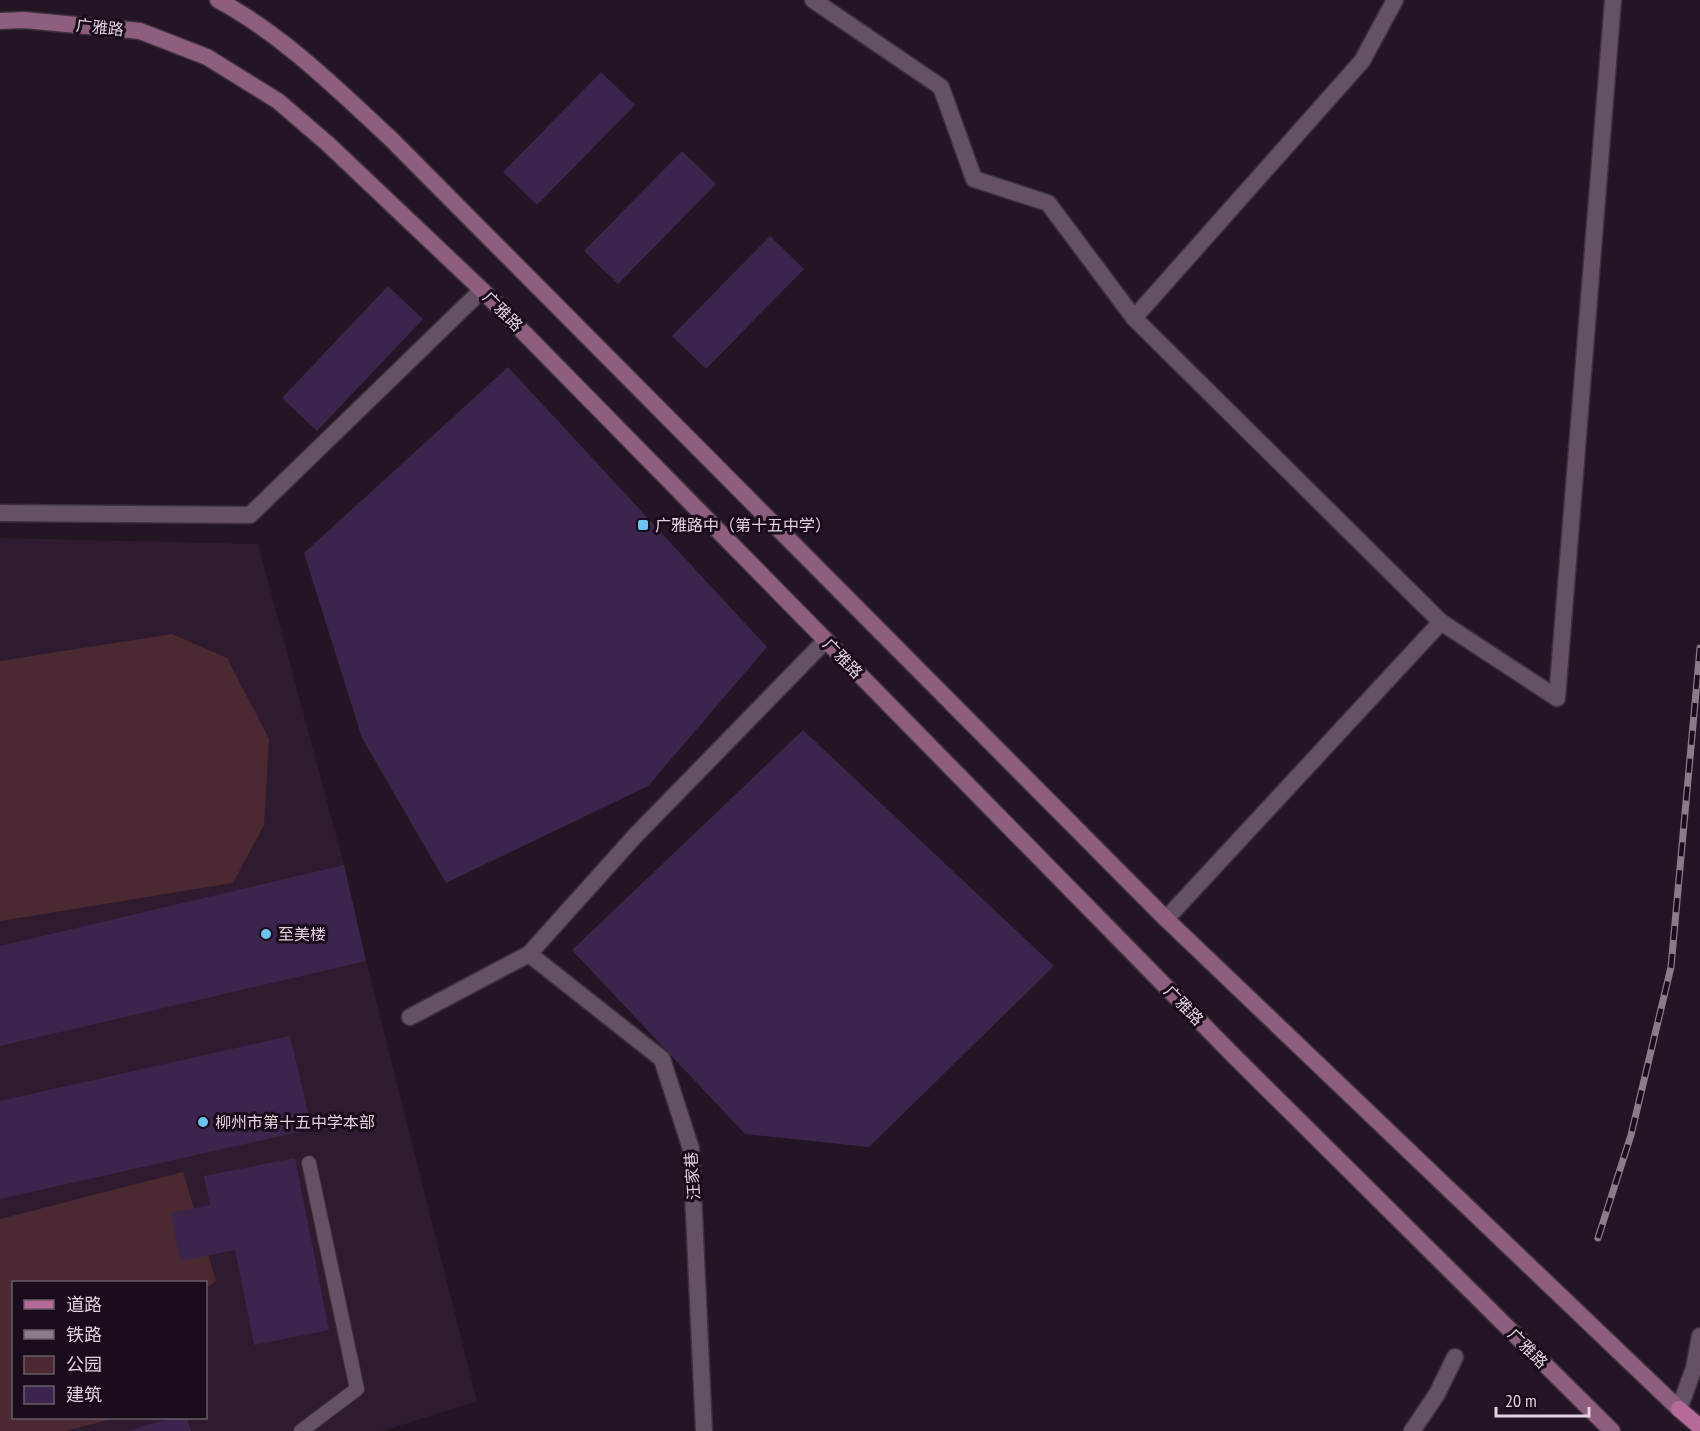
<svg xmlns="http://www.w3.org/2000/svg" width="1700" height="1431" viewBox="0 0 1700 1431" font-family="'PT Sans Narrow','Noto Sans SC',sans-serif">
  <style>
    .built { fill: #2f1b2f; fill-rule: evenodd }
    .green { fill: #4a2931 }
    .building { fill: #3b254c }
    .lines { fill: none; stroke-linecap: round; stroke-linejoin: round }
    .service-casing { stroke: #3b303b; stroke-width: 16 }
    .minor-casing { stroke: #3b303b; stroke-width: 19 }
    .secondary-casing { stroke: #3b303b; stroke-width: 19 }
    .primary-casing { stroke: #3b303b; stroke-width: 19 }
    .service { stroke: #645163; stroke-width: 14 }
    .minor { stroke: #645163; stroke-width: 16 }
    .secondary { stroke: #8d5e7e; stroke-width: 16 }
    .primary { stroke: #b66a99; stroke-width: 16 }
    .rail-casing { stroke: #8a7d8a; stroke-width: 7 }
    .rail { stroke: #1a0c1a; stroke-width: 4.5; stroke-dasharray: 14; stroke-linecap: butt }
    .poi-dot { fill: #6dc2f3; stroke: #1a0c1a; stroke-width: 2 }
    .labels { text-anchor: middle; stroke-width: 6; stroke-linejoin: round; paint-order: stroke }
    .street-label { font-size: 16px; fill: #dfd4df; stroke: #1a0c1a }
    .poi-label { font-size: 16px; fill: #dfd4df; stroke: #1a0c1a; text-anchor: start }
  </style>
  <rect width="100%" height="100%" fill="#241524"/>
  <path class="built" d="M0,538L258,544L344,865L366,961L477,1401L383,1431H0ZM14,1282H206V1418H14Z"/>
  <g class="green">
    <path d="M172,634L227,658L269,739L264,825L233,883L0,921V661Z"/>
    <path d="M183,1172L216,1281L206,1288V1282H14V1418H117L65,1431H0V1219Z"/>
  </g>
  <g class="building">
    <path d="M601,72L635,105L537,205L503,172Z"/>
    <path d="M682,151L716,184L618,284L584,251Z"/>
    <path d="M770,236L804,269L706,369L672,336Z"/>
    <path d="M388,286L423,319L317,431L282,398Z"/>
    <path d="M508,367L767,647L648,786L446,883L362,738L304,553Z"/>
    <path d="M803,730L1054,966L869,1147L745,1134L572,950Z"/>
    <path d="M344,865L366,961L0,1046V946Z"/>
    <path d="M290,1036L312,1129L0,1199V1101Z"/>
    <path d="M295,1158L329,1330L254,1345L235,1250L180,1261L171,1213L210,1205L204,1176Z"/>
    <path d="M171,1418H187L191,1431H128Z"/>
  </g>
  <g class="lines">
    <g class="service-casing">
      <path id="service" d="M301,1431L357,1389L309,1163"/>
    </g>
    <g class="minor-casing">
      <g id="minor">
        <path d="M813,0L941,87L974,179L1048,203L1134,318L1441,622"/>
        <path d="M1134,318L1362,61L1395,0"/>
        <path d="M0,513L250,515L482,290"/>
        <path d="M1166,919L1441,622L1557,698L1613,0"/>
        <path d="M529,954L662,1059L691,1149L704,1431"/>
        <path d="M410,1017L529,954L635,836L826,640"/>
        <path d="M1679,1409L1694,1368L1700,1336"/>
        <path d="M1412,1431L1437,1394L1455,1357"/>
      </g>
    </g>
    <g class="secondary-casing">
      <g id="secondary">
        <path d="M218,0C283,35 336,88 390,138L1166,919L1679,1409"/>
        <path d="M0,21L24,20L140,31L207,57L278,101L328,144L482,290L1234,1056L1612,1431"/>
      </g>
    </g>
    <g class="primary-casing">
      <path id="primary" d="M1679,1409L1700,1427"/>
    </g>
    <use href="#service" class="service"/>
    <use href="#minor" class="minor"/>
    <use href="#secondary" class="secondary"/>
    <use href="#primary" class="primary"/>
    <g class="rail-casing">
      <path id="rail" d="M1598,1238L1631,1135L1671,967L1700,648"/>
    </g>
    <use href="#rail" class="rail"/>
  </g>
  <g class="poi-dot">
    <rect x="637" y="519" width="12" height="12" rx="3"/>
    <circle cx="266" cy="934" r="6"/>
    <circle cx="203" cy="1122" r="6"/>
  </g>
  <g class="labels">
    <g class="street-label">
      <text transform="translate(100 27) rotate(6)" y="6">广雅路</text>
      <text transform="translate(503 311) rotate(45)" y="6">广雅路</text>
      <text transform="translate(843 658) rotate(46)" y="6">广雅路</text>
      <text transform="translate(1184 1005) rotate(46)" y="6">广雅路</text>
      <text transform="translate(692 1176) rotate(-94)" y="6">汪家巷</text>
      <text transform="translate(1528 1348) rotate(45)" y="6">广雅路</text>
    </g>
    <g class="poi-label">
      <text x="655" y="531">广雅路中（第十五中学）</text>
      <text x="278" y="940">至美楼</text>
      <text x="215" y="1128">柳州市第十五中学本部</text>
    </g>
  </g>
  <rect x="12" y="1281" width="195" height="138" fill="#1a0c1a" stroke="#695c69" stroke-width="1.5"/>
  <rect x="24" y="1300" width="30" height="9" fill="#b66a99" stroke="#695c69" stroke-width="1.5"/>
  <text x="66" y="1311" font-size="18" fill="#dfd4df">道路</text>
  <rect x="24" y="1330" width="30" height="9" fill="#8a7d8a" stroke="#695c69" stroke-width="1.5"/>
  <text x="66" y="1341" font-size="18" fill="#dfd4df">铁路</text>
  <rect x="24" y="1356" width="30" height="18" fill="#4a2931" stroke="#695c69" stroke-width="1.5"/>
  <text x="66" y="1371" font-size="18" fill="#dfd4df">公园</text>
  <rect x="24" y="1386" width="30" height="18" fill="#3b254c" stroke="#695c69" stroke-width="1.5"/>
  <text x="66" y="1401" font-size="18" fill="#dfd4df">建筑</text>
  <path d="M1496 1407v9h93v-9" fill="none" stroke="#dfd4df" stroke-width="3"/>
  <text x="1505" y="1407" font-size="18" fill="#dfd4df" stroke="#1a0c1a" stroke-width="4.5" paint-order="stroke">20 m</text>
</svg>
